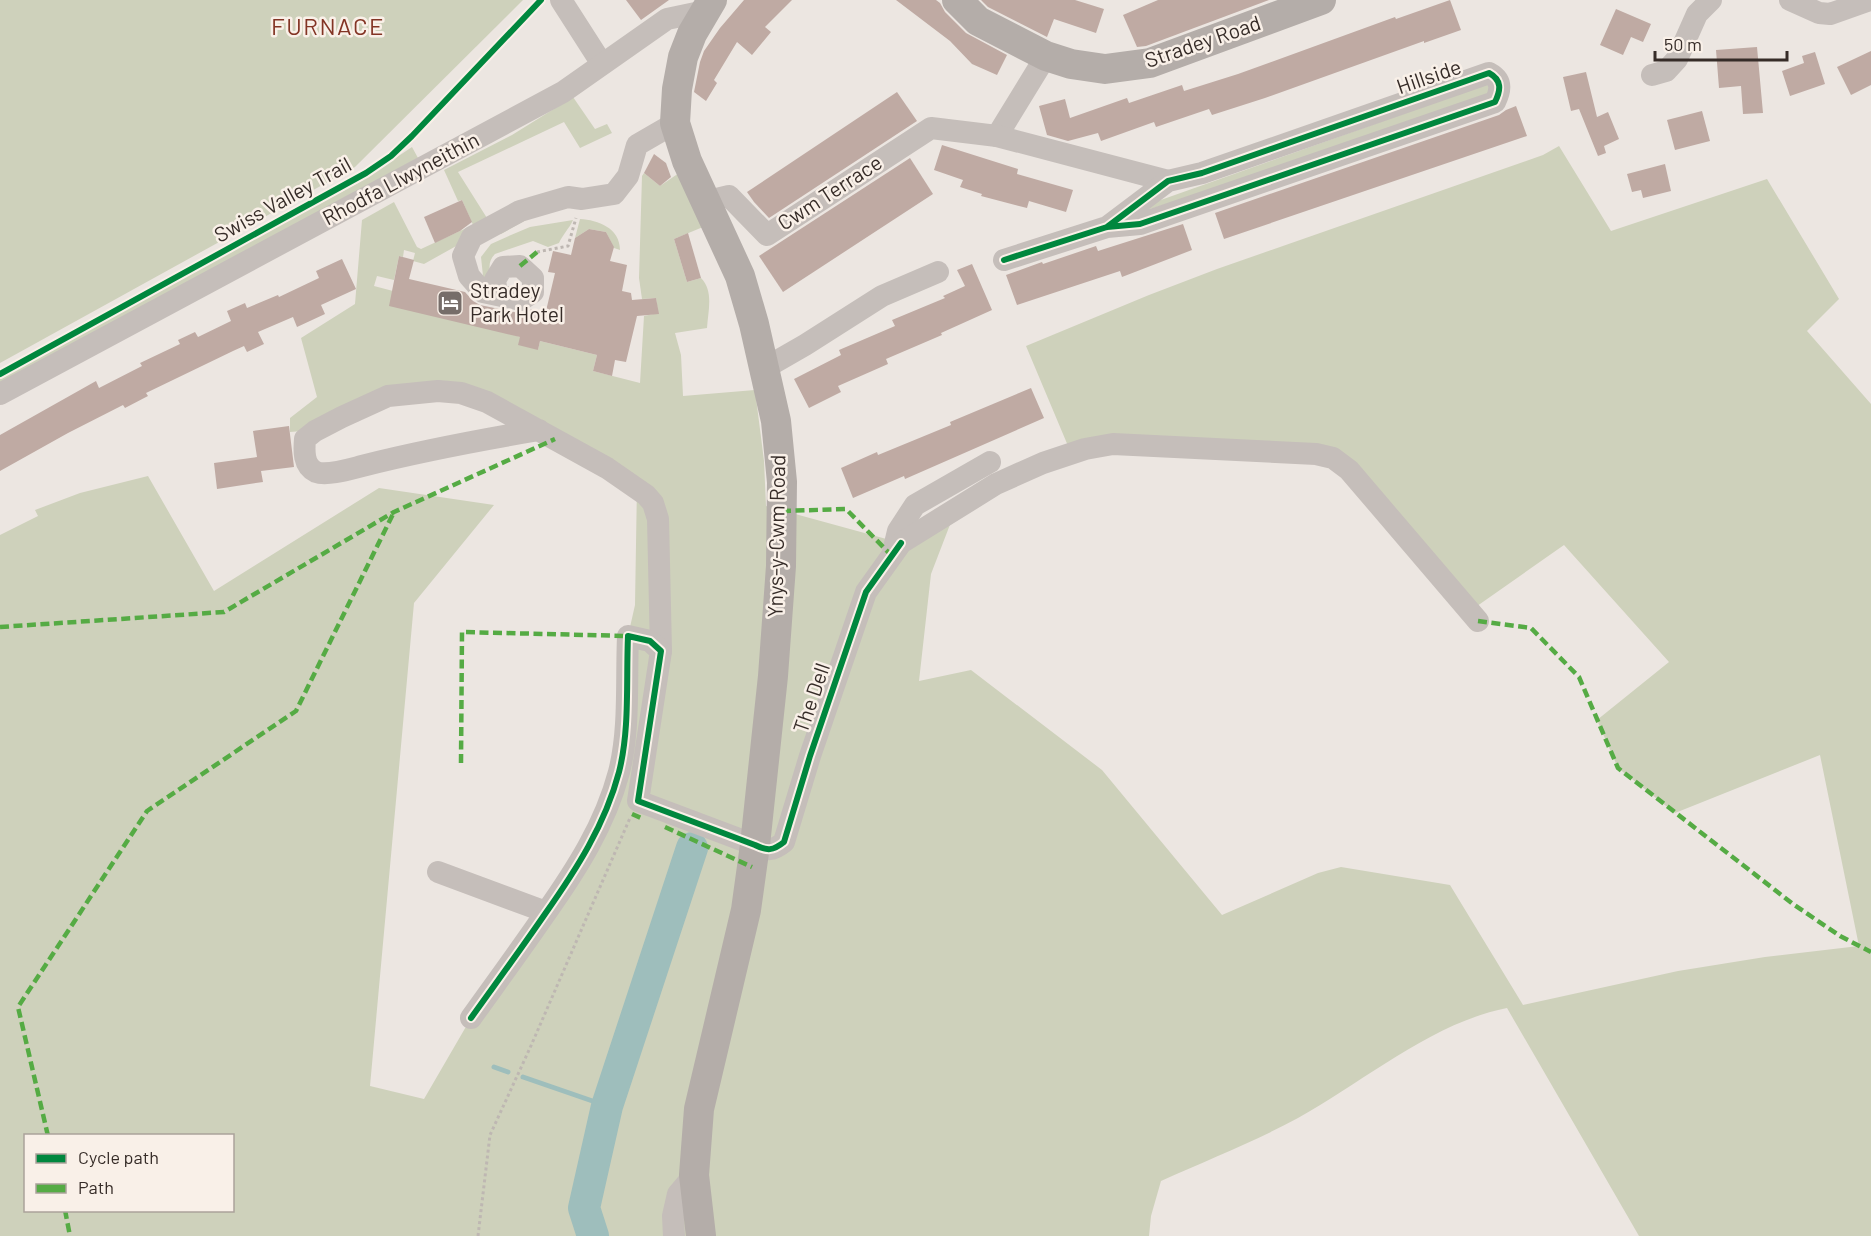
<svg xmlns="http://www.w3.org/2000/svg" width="1871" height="1236" viewBox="0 0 1871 1236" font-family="Barlow,sans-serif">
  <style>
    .green { fill: #ced1bb; fill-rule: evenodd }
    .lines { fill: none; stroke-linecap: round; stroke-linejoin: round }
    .stream { stroke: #9ebebc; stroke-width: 5 }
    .river { stroke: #9ebebc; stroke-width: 32 }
    .building { fill: #bfaaa3 }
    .path { stroke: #beb7b2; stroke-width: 3; stroke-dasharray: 3 3; stroke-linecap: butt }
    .minor { stroke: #c5beba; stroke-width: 22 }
    .major { stroke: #b4ada9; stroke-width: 30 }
    .quiet { stroke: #55ab44; stroke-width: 4.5; stroke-dasharray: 9 4.5; stroke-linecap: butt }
    .cycleway-casing { stroke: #f9f0e8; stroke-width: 10 }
    .cycleway { stroke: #00873e; stroke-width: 6 }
    .labels { text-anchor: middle; stroke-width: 5; stroke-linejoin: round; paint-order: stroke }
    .street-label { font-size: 21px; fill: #362c28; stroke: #f9f0e8 }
    .poi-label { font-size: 21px; fill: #362c28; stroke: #f9f0e8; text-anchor: start }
    .quarter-label { font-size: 24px; letter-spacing: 1.5px; fill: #833424; stroke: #f9f0e8 }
  </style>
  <rect width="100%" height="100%" fill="#ece6e1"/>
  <g class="green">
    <path d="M0,0H523L355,167L0,363Z"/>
    <path d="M1487,84L1492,93L1387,135L1131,215L1158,201Z"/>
    <path d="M573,97L595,129L607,124L612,133L580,148L564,122L458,172L492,226L526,220L501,234L492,226L424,264L413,261L415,253L404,250L403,257L399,256L394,280L377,276L374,286L393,291L520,337L538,350L540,341L597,355L593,371L640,383L644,316L658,313L656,298L642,299L639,278L642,176L644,173L660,186L679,173L703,227L674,239L687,282L701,278C714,291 708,311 707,328L675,333L681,355L683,396L755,390L764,461L766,506L901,543L956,509L931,574L919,681L971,670L1102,770L1222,915L1318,873L1341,867L1450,885L1523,1005L1678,971L1765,957L1859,946L1820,755L1675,813L1618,768L1597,720L1669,662L1564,545L1470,611L1333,458L1071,453L1026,346L1149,295L1217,269L1543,155L1559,146L1611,231L1767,179L1839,299L1807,331L1871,404V1236H1639L1507,1008C1431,1023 1365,1081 1298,1118C1254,1142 1207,1160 1161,1181L1151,1216L1149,1236H0V535L38,516L35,510L80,493L148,476L214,591L379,488L494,505L414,603L370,1086L424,1099L471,1018L612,795L628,636L635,605L637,484L437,389L314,430L290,432V418L317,397L301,338L355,304L362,220L394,202L417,247L421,249L473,225L462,200L458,201L444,170L512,135ZM26,1136H232V1210H26Z"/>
    <path d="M412,147L418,158L0,385V377L358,183Z"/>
    <path d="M580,219C598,220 620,228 620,250L614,248L606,232L589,229L575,238Z"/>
    <path d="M573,220C569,229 563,234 559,243L548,247L533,241L495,254C485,264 491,275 495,287L483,276L481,257L491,244L511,235L530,227Z"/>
  </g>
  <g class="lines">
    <g class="stream">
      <path d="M494,1067L508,1072"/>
      <path d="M523,1077L607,1106"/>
    </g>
    <path class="river" d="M593,1236L584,1208L607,1106L692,848"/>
  </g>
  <g class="building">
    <path d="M626,0H669L641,20Z"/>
    <path d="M744,0H792L765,27L771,32L752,55L737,42L714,80L717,83L706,101L694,92L700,62L704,51L720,28Z"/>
    <path d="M896,0H936L940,3L945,12L966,33L1007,55L997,75L972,64L950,41Z"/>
    <path d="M981,0H1075L1104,9L1096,33L1054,19L1047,37L988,7Z"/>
    <path d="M1158,0H1269L1146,46L1137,47L1123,15Z"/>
    <path d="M1450,0L1461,30L1424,43V41L1265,98L1212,115L1209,109L1156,127L1154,122L1101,141L1098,133L1068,141L1047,135L1039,106L1065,99L1070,118L1127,98L1129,103L1182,85L1184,91L1238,74L1395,17L1396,19Z"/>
    <path d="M1616,9L1651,24L1643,42L1631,37L1623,55L1600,45Z"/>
    <path d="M1757,47L1763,113L1743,114L1741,86L1719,88L1716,50Z"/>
    <path d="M1871,51V85L1851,95L1837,67Z"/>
    <path d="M1815,52L1825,84L1790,96L1782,71L1804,63L1802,56Z"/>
    <path d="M1586,72L1597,117L1608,112L1619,139L1604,146L1606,153L1598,156L1579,109L1571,111L1563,77Z"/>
    <path d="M897,92L917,121L769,218L754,202L747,192Z"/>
    <path d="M1516,106L1527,136L1224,239L1215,213L1499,115L1506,110Z"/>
    <path d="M1702,111L1710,141L1675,150L1667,120Z"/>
    <path d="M942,145L1018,169L1017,174L1073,190L1066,212L1029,201L1027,208L981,196L982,194L960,187L963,180L934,170Z"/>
    <path d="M654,154L666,163L671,177L660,186L644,173Z"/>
    <path d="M910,158L933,194L783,292L759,256Z"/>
    <path d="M1665,164L1671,191L1643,198L1641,190L1632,192L1627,174Z"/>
    <path d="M462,200L472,222L460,231L435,243L424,217Z"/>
    <path d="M1183,224L1192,250L1122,277L1120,271L1017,305L1006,275L1042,262L1043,264L1096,246L1098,251Z"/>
    <path d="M589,229L606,232L614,247L610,261L627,265L622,291L631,293L632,300L656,298L659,314L637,316L626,362L615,360L612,376L593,371L597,355L540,341L538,350L518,345L520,337L389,306L399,256L414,260L409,279L465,292L473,301L480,305L519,313H524L532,309L546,311L555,273L548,272L553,251L571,255L575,238Z"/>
    <path d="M688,233L701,278L687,282L674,239Z"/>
    <path d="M342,259L356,289L321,305L325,314L297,327L293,317L258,332L264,344L247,352L244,346L233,351L146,393L148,396L125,408L123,405L68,433L0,471V435L96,381L99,388L142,366L140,363L180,344L178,340L195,332L198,337L231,321L227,311L245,303L247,308L278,295L279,297L319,278L316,271Z"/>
    <path d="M972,264L992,310L941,333L942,335L886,359L888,364L838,386L841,392L809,408L794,379L841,355L839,350L895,326L892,320L945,298L943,296L965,286L957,270Z"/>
    <path d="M1031,388L1044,418L905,479L904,476L853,498L841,468L877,452L878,455L951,425L950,422Z"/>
    <path d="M289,426L294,467L261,471L263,482L217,489L214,463L257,457L253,431Z"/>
  </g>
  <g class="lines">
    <g class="path">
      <path d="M537,252L568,246L576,218"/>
      <path d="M478,1236L490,1135L530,1048L630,818"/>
    </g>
    <g class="minor">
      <path d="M561,0L602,64"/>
      <path d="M1790,0L1819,13L1830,14L1870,0"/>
      <path d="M1652,75L1666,71L1677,59L1697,14L1711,0"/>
      <path d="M997,136L1046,56"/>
      <path d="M704,202L729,196L767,235L931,128L997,136L1168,181"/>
      <path d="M1004,260L1107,227L1140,224L1495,102C1501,90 1502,80 1489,73L1202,173L1168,181L1107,227"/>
      <path d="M497,294L495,280L503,267L520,266L533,278V292L521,300L483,292L469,276L463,256L472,237L520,211L568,197L582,199L614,194L628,176L637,145L675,123"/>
      <path d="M765,368L805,345L882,296L938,272"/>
      <path d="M0,394L563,92L667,19L705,11"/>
      <path d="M539,430C480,440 421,451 362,466C350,469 327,476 316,472C303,466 304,450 305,439L315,431L342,417L388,396L438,391L461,393L487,402L607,468L646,495L653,503L658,519L661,651"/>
      <path d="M893,552L898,531L915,505L990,462"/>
      <path d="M438,872L546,912"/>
      <path d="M471,1018C496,983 521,949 545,914C576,870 605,825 619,772C630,729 626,680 628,636L650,641L661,651L638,801L755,845C767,851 773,851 784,842L810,756L866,592L901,543L996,484L1043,463L1085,449L1113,444L1316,454L1333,458L1349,470L1478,621"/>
      <path d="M674,1236L673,1216L678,1194L694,1175"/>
    </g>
    <g class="major">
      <path d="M957,0L978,21L1046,56L1071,64L1105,69L1150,63L1321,0"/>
      <path d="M701,1236L694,1175L699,1109L746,910L755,845L773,676L781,566L782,482L776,421L754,324L740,276L687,161L675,123L677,89L683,57L692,34L712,0"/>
    </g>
    <g class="quiet">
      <path d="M520,266L537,252"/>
      <path d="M782,511L846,509L892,556"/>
      <path d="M1478,621L1531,628L1579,677L1618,768L1793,904L1840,936L1871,952"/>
      <path d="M0,627L224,612L394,512L555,439"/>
      <path d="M461,763L462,632L628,636"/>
      <path d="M632,814L641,818"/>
      <path d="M665,827L752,867"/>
      <path d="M48,1136L18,1007L147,811L296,711L394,512"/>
      <path d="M65,1210L70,1236"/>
    </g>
    <g class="cycleway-casing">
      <g id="cycleway">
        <path d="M1004,260L1107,227L1140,224L1495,102C1501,90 1502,80 1489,73L1202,173L1168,181L1107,227"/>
        <path d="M0,374L366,173L391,156L412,136L541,0"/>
        <path d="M471,1018C496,983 521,949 545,914C576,870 605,825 619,772C630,729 626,680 628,636L650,641L661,651L638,801L755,845C767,851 773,851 784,842L810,756L866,592L901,543"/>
      </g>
    </g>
    <use href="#cycleway" class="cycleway"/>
  </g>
  <defs>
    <g id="hotel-square" transform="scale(1.35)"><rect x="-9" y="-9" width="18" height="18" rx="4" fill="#766d69" stroke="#f9f0e8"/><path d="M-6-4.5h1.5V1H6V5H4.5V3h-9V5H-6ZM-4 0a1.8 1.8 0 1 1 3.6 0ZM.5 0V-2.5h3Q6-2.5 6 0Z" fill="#fff"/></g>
  </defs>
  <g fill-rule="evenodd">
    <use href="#hotel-square" x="450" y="303"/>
  </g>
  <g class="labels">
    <g class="street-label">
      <text transform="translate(1203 42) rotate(-19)" y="7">Stradey Road</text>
      <text transform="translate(1429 77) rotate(-19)" y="7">Hillside</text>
      <text transform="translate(401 179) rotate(-28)" y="7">Rhodfa Llwyneithin</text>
      <text transform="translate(830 193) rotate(-33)" y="7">Cwm Terrace</text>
      <text transform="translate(283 200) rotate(-29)" y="7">Swiss Valley Trail</text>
      <text transform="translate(777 536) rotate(-89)" y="7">Ynys-y-Cwm Road</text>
      <text transform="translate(812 698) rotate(-71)" y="7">The Dell</text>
    </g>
    <g class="poi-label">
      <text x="470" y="298">Stradey<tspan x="470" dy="24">Park Hotel</tspan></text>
    </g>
    <g class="quarter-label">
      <text x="328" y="35">FURNACE</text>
    </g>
  </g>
  <rect x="24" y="1134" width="210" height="78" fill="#f9f0e8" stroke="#aba29b" stroke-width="1.5"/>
  <rect x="36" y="1154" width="30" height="9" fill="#00873e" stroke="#aba29b" stroke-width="1.5"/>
  <text x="78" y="1164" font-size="18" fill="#362c28">Cycle path</text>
  <rect x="36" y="1184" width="30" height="9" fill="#55ab44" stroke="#aba29b" stroke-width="1.5"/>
  <text x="78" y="1194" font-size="18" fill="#362c28">Path</text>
  <path d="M1655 51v9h132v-9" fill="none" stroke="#362c28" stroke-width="3"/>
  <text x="1664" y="51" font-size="18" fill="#362c28" stroke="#f9f0e8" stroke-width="4.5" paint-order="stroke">50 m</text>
</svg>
